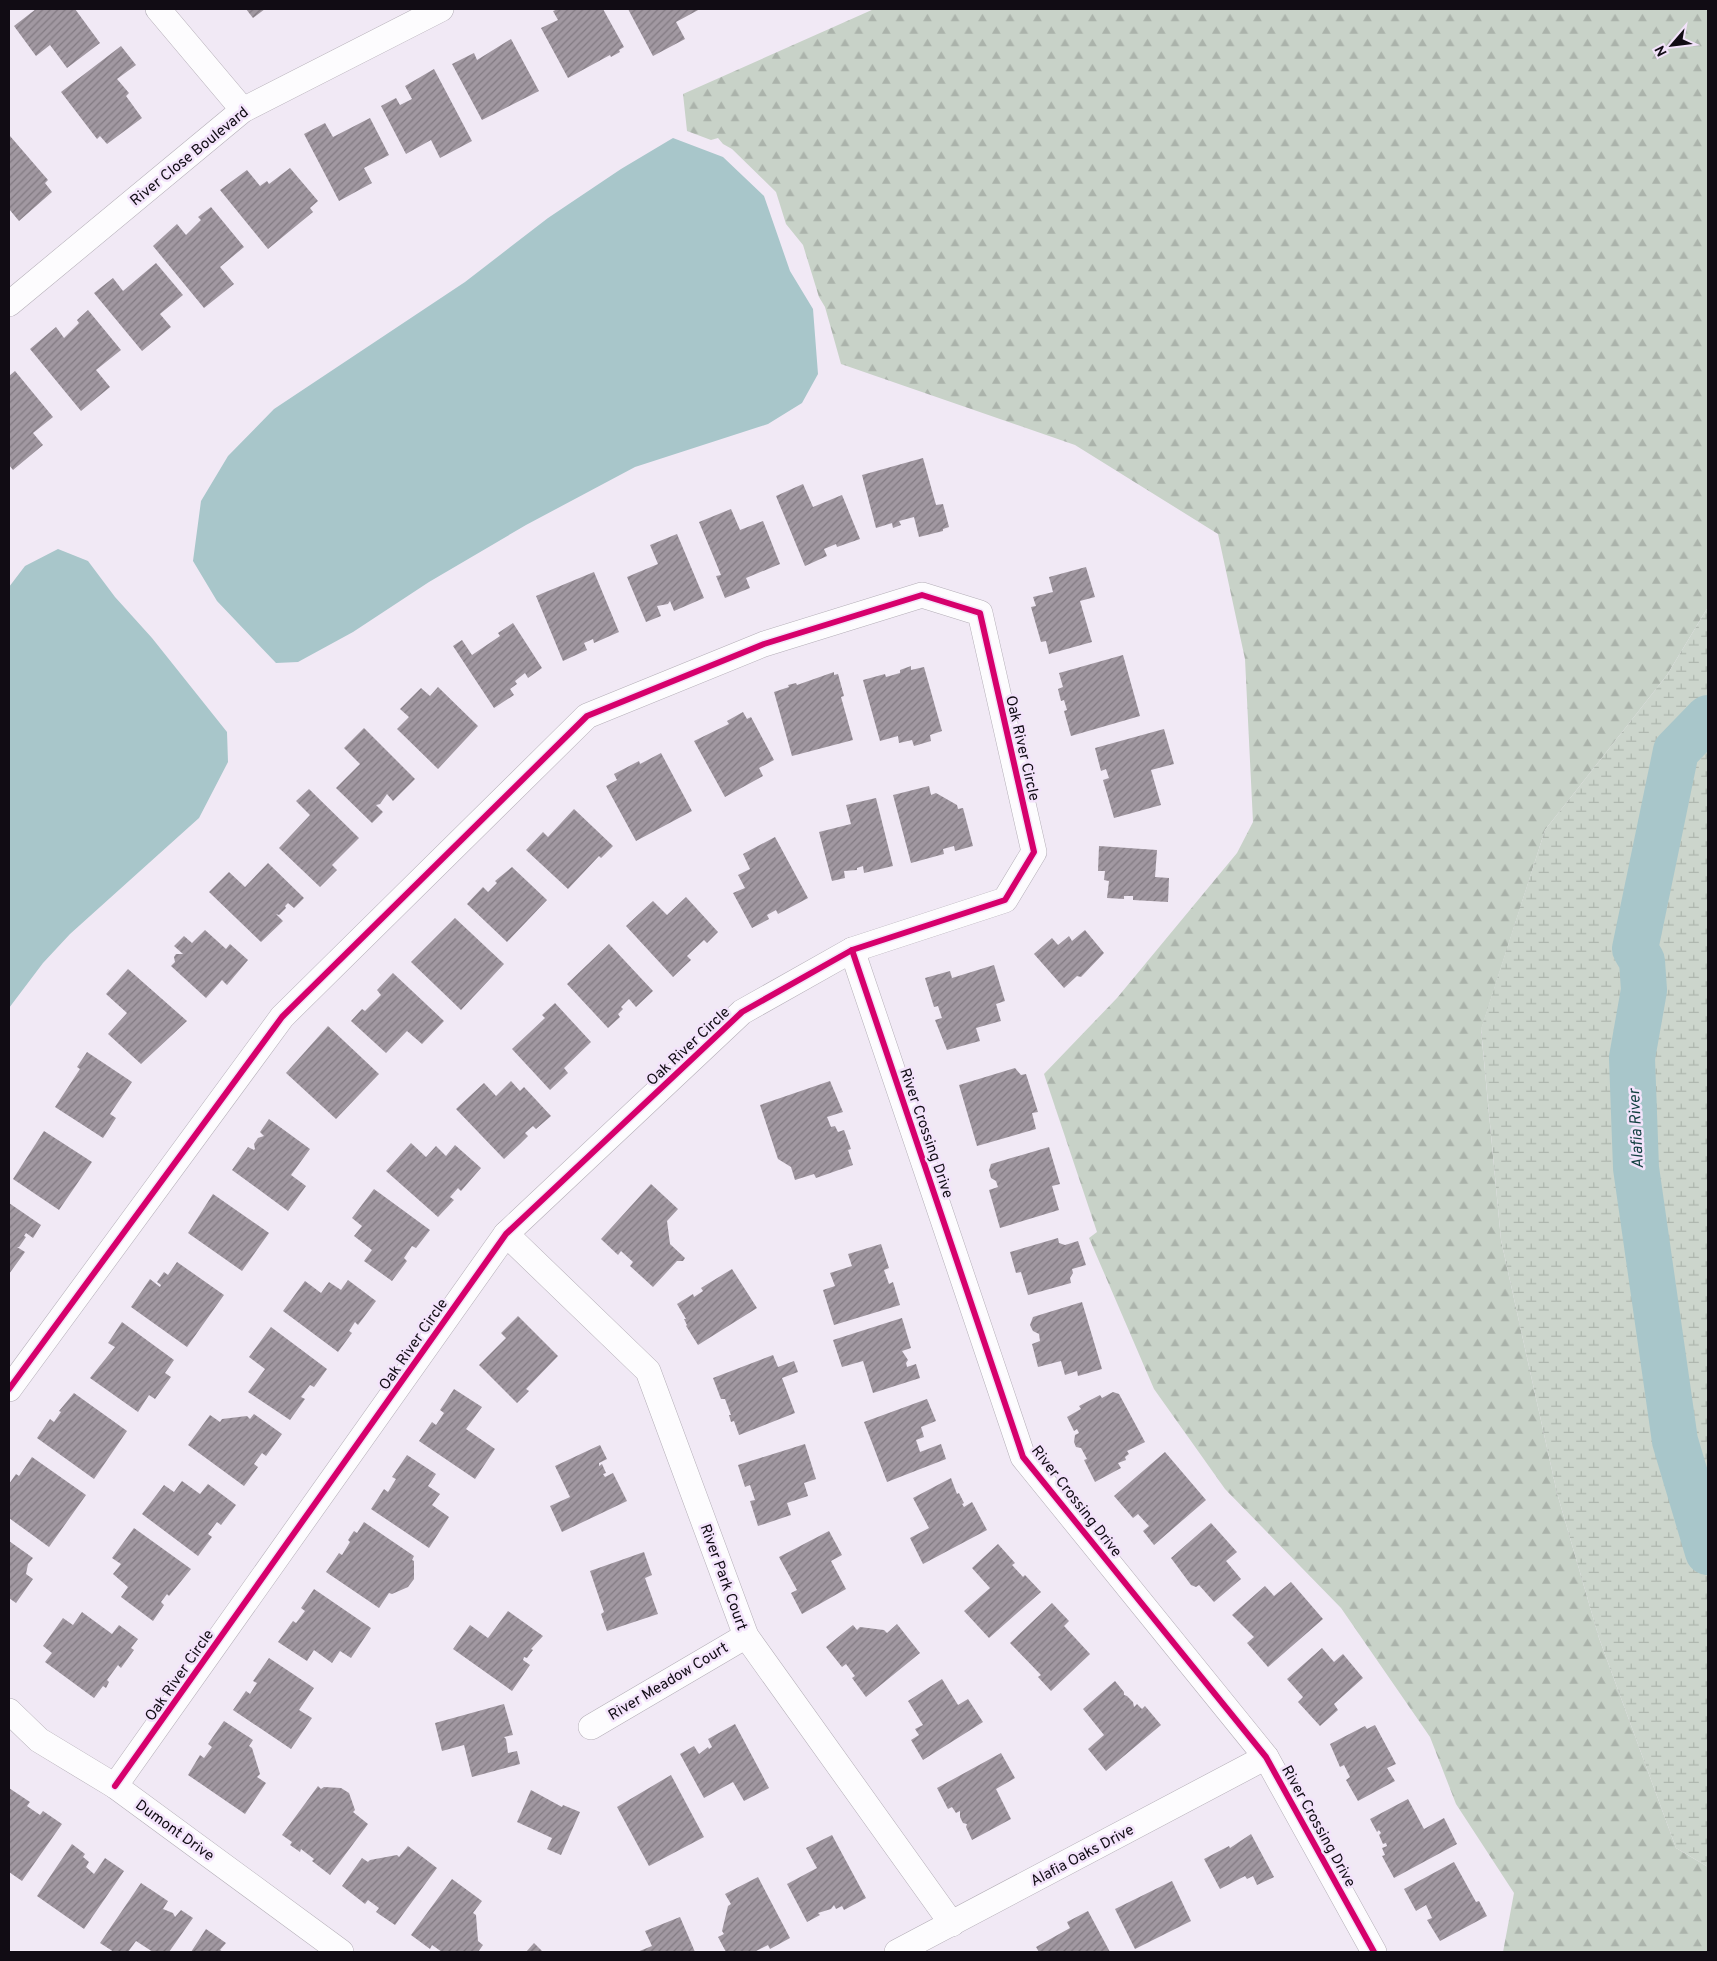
<svg xmlns="http://www.w3.org/2000/svg" width="1717" height="1961" viewBox="0 0 1717 1961" font-family="Overpass,sans-serif">
  <style>
    .forest { fill: url(#forest-firs) }
    .wetland { fill: url(#wetland-marsh) }
    .water { fill: #a8c6ca }
    .lines { fill: none; stroke-linecap: round; stroke-linejoin: round }
    .river { stroke: #a8c6ca; stroke-width: 46 }
    .building { fill: url(#building-hatch) }
    .minor-casing { stroke: #b4aeb7; stroke-width: 26 }
    .minor { stroke: #fdfcfe; stroke-width: 25 }
    .cycleway-casing { stroke: #f3e3fb; stroke-width: 9 }
    .cycleway { stroke: #d6006c; stroke-width: 6 }
    .labels { text-anchor: middle; stroke-width: 5; stroke-linejoin: round; paint-order: stroke }
    .street-label { font-size: 15px; fill: #110c14; stroke: #f3e3fb }
    .water-label { font-size: 16px; font-style: italic; fill: #123f40; stroke: #f3e3fb }
  </style>
  <defs>
    <pattern id="forest-firs" width="22" height="20" patternUnits="userSpaceOnUse" patternTransform="scale(1.25)"><rect width="22" height="20" fill="#c8d2c8"/><path d="M5 1l3.5 6h-7zM16 11l3.5 6h-7z" fill="#abb3ab"/></pattern>
    <pattern id="wetland-marsh" width="20" height="14" patternUnits="userSpaceOnUse" patternTransform="scale(1.25)"><rect width="20" height="14" fill="#ccd5cc"/><path d="M1 5h8M5 5V1M11 12h8M15 12V8" fill="none" stroke="#aeb6ae"/></pattern>
    <pattern id="building-hatch" width="6" height="6" patternUnits="userSpaceOnUse" patternTransform="scale(1.25)"><rect width="6" height="6" fill="#a198a1"/><path d="M-1 1l2-2M0 6l6-6M5 7l2-2" fill="none" stroke="#827a82"/></pattern>
  </defs>
  <rect width="100%" height="100%" fill="#f1e9f5"/>
  <path class="forest" d="M874,9H1708V607L1667,675L1545,830L1481,1030L1501,1240L1557,1493L1599,1638L1676,1848L1708,1867V1952H1503L1514,1893L1456,1804L1430,1737L1341,1608L1225,1489L1154,1389L1089,1238L1097,1232L1044,1074L1117,998L1237,853L1253,822L1245,659L1218,534L1075,445L841,364L825,307L819,297L803,245L786,224L776,192L732,149L723,144L718,138L711,140L687,131L683,94Z"/>
  <path class="wetland" d="M1708,607V1867L1676,1848L1599,1638L1557,1493L1501,1240L1481,1029L1545,830L1667,675Z"/>
  <g class="water">
    <path d="M673,138L723,157L764,196L790,271L813,309L818,374L802,403L768,424L635,467L526,525L429,582L353,632L298,662L276,663L217,601L193,561L201,501L228,456L274,409L465,282L548,218L621,169Z"/>
    <path d="M58,549L88,561L115,597L152,638L227,732L228,762L199,818L70,934L43,963L9,1008V587L25,566Z"/>
  </g>
  <g class="lines">
    <path class="river" d="M1708,718L1676,751L1635,949L1642,961L1644,990L1632,1058L1636,1168L1675,1441L1708,1552"/>
  </g>
  <g class="building">
    <path d="M36,9H75L100,43L67,68L50,45L36,56L14,26Z"/>
    <path d="M246,9H265L253,18Z"/>
    <path d="M558,9H603L624,47L619,50L620,52L611,57L610,55L568,78L541,28L558,20L553,11Z"/>
    <path d="M628,9H700L676,22L685,39L653,56Z"/>
    <path d="M511,39L539,91L482,120L452,64L474,53L477,60Z"/>
    <path d="M121,46L136,65L117,79L129,93L126,96L142,118L107,144L100,136L97,139L61,92Z"/>
    <path d="M434,69L472,141L440,158L431,140L406,154L381,106L396,98L400,105L412,99L405,86Z"/>
    <path d="M370,118L389,155L364,168L372,183L339,201L304,134L325,123L333,137Z"/>
    <path d="M10,136L48,180L45,183L52,192L19,221L9,209Z"/>
    <path d="M290,168L318,201L310,208L313,212L268,249L220,190L247,170L260,186L267,181L269,184Z"/>
    <path d="M211,207L244,247L220,267L234,284L204,308L153,246L177,224L186,235L201,220L198,217Z"/>
    <path d="M156,263L183,295L160,314L171,327L142,351L94,293L113,278L123,291Z"/>
    <path d="M88,310L121,350L96,370L110,387L81,411L30,349L56,327L64,338L79,323L77,320Z"/>
    <path d="M15,371L53,417L33,433L43,445L13,470L9,465V376Z"/>
    <path d="M923,458L936,505L943,504L949,527L943,529V531L919,537L914,517L899,521L901,525L893,528L892,523L876,528L862,475Z"/>
    <path d="M803,484L813,507L842,495L860,539L837,547L836,544L824,549L827,556L805,566L776,496Z"/>
    <path d="M731,509L740,530L763,521L780,564L746,578L750,588L725,598L716,576L721,575L699,522Z"/>
    <path d="M677,534L704,598L674,611L670,601L668,604L657,606L661,616L646,622L627,577L658,564L650,545Z"/>
    <path d="M1086,567L1095,597L1080,601L1092,642L1049,654L1046,641L1041,642L1031,607L1036,606L1033,597L1053,592L1049,577Z"/>
    <path d="M594,572L619,632L594,643L593,639L584,643L587,650L563,661L536,596Z"/>
    <path d="M513,623L542,668L528,678L525,673L515,681L517,684L510,689L514,695L494,708L453,646L462,640L472,655L500,636L498,633Z"/>
    <path d="M1123,655L1140,716L1071,736L1064,711L1067,710L1064,700L1061,701L1058,689L1063,687L1059,673Z"/>
    <path d="M911,666V670L924,667L942,731L930,735L931,741L914,746L912,740L899,743L898,736L880,741L863,680L885,674L886,677L900,673V670Z"/>
    <path d="M834,672V675L838,674L844,696L841,697L853,740L792,756L774,692L789,687L788,685L796,683L797,685Z"/>
    <path d="M438,687L478,726L438,769L397,729L409,717L400,709L421,688L430,696Z"/>
    <path d="M743,712L747,719L751,717L774,760L759,768L763,776L725,797L694,741L729,724L727,721Z"/>
    <path d="M364,728L415,779L393,801L387,794L380,804L376,805L383,812L372,823L336,788L360,764L344,748Z"/>
    <path d="M1164,729L1174,764L1151,770L1161,805L1114,818L1103,780L1109,778L1106,769L1101,771L1095,748Z"/>
    <path d="M661,753L692,811L636,841L606,786L617,780L614,774L639,761L640,764Z"/>
    <path d="M929,786L931,795L936,793L957,805L958,809L963,808L973,846L955,851L954,846L943,849L944,854L911,863L893,795Z"/>
    <path d="M309,789L359,838L332,865L337,870L320,887L279,848L310,815L296,801Z"/>
    <path d="M876,798L893,866L864,873L863,866L857,868V870L844,871L845,878L832,881L819,832L851,824L846,805Z"/>
    <path d="M574,809L613,846L601,858L599,856L568,889L526,850L543,832L548,837Z"/>
    <path d="M775,837L808,898L778,914L776,910L767,915L769,919L752,928L733,893L745,888L738,875L750,869L743,854Z"/>
    <path d="M1099,846L1157,850L1155,877L1169,878L1168,902L1133,900V896H1124V899L1107,898L1109,881L1104,880L1105,871H1098Z"/>
    <path d="M268,863L304,898L294,908L288,903L285,906L286,908L279,915L276,914L283,921L261,942L209,892L229,872L245,887Z"/>
    <path d="M512,867L547,900L507,942L467,904L483,887L488,892L497,883L495,881Z"/>
    <path d="M686,897L718,932L707,943L704,940L687,956L691,960L673,977L626,926L653,901L667,915Z"/>
    <path d="M455,918L504,964L461,1010L411,962Z"/>
    <path d="M205,930L226,949L230,944L248,960L227,985L222,980L206,998L171,966L175,962L174,957L176,954H183L174,946L184,936L192,943Z"/>
    <path d="M1085,930L1104,953L1081,977L1077,976L1064,988L1034,954L1052,938L1058,945L1069,936L1072,941Z"/>
    <path d="M609,944L653,991L636,1007L629,999L621,1007L623,1009L618,1014L620,1017L608,1028L567,984Z"/>
    <path d="M994,965L1005,1001L996,1004L1001,1021L976,1028L980,1041L947,1050L935,1020L942,1018L938,1006L934,1007L925,978L950,971L952,978Z"/>
    <path d="M128,969L187,1021L141,1064L108,1034L127,1013L106,994Z"/>
    <path d="M393,973L444,1021L422,1044L407,1031L386,1053L351,1021L362,1009L365,1011L381,995L377,990Z"/>
    <path d="M555,1003L591,1042L564,1068L568,1073L550,1090L512,1049L545,1018L542,1015Z"/>
    <path d="M328,1026L379,1074L336,1119L286,1073Z"/>
    <path d="M87,1052L132,1082L110,1114L116,1118L103,1138L55,1107L80,1069L77,1067Z"/>
    <path d="M1015,1068L1021,1075L1026,1074L1038,1112L1032,1113L1036,1129L977,1146L959,1085Z"/>
    <path d="M511,1081L520,1091L524,1087L551,1116L536,1129L533,1126L525,1133L528,1136L520,1144L504,1159L456,1109L484,1083L496,1096Z"/>
    <path d="M830,1081L843,1112L827,1117L831,1127L835,1126L838,1132L844,1130L851,1149L848,1150L853,1165L816,1178L814,1174L795,1180L791,1167L778,1159L760,1105Z"/>
    <path d="M269,1119L310,1149L291,1175L306,1186L288,1211L232,1170L248,1147L254,1150L255,1149L254,1144L258,1138L264,1136L260,1132Z"/>
    <path d="M44,1131L92,1162L59,1210L13,1179Z"/>
    <path d="M411,1143L426,1157L436,1146L446,1156L455,1145L481,1168L461,1191L458,1188L450,1197L454,1200L438,1217L386,1171Z"/>
    <path d="M1049,1147L1060,1184L1052,1186L1059,1210L1000,1228L989,1190L998,1187L996,1181L991,1178L989,1170L991,1164Z"/>
    <path d="M651,1184L678,1209L667,1221L670,1244L685,1258L683,1261H677L653,1287L630,1266L633,1262L621,1251L618,1255L601,1239Z"/>
    <path d="M374,1189L430,1230L416,1248L412,1246L404,1258L407,1261L392,1281L364,1261L372,1250L354,1236L362,1226L352,1218Z"/>
    <path d="M213,1194L269,1233L242,1271L188,1233Z"/>
    <path d="M9,1203L41,1225L33,1238L26,1233L24,1236L26,1237L19,1247H17L25,1252L9,1274Z"/>
    <path d="M1058,1238L1059,1243L1065,1245L1078,1241L1086,1265L1072,1269L1073,1273L1070,1278L1071,1283L1028,1295L1021,1272L1016,1273L1010,1252Z"/>
    <path d="M881,1244L889,1268L884,1270L889,1284L893,1282L900,1305L834,1325L823,1290L835,1286L830,1273L852,1266L848,1254Z"/>
    <path d="M177,1262L224,1295L187,1347L131,1307L150,1279L160,1287L161,1285L157,1282L164,1272L168,1275Z"/>
    <path d="M732,1269L757,1308L698,1345L686,1326L687,1325L684,1319H686L677,1304L693,1294L694,1297L703,1291L701,1288Z"/>
    <path d="M348,1280L376,1301L358,1325L355,1322L349,1331L352,1333L338,1352L283,1311L305,1281L321,1293L329,1282L341,1290Z"/>
    <path d="M1082,1302L1102,1369L1078,1376L1077,1371L1065,1375L1061,1361L1038,1367L1032,1344L1040,1341L1039,1334L1033,1331L1030,1325L1033,1317Z"/>
    <path d="M518,1316L558,1356L526,1389L529,1391L517,1403L479,1365L506,1338L501,1333Z"/>
    <path d="M902,1318L911,1348L902,1351L908,1360L906,1363L907,1367L916,1364L920,1378L873,1393L863,1361L842,1367L833,1340Z"/>
    <path d="M122,1322L174,1360L165,1373L171,1377L155,1399L149,1395L138,1412L90,1378L115,1347L108,1343Z"/>
    <path d="M271,1327L327,1369L314,1387L310,1385L301,1397L305,1399L290,1420L248,1392L265,1369L249,1357Z"/>
    <path d="M773,1355L778,1367L794,1361L798,1372L782,1378L795,1413L739,1435L734,1421L731,1422L729,1415H731L725,1399H721L713,1378Z"/>
    <path d="M454,1389L482,1407L466,1429L495,1449L475,1479L419,1441L432,1422L436,1425L444,1413L440,1410Z"/>
    <path d="M1113,1392L1119,1394L1145,1442L1127,1451L1129,1454L1125,1457L1126,1460L1118,1463L1121,1468L1095,1482L1084,1460L1087,1459L1081,1448L1076,1447L1074,1442L1075,1435L1079,1433L1077,1429L1074,1431L1067,1417L1081,1409L1079,1406L1100,1395L1102,1398Z"/>
    <path d="M74,1393L127,1431L94,1479L37,1438L50,1419L54,1422L61,1412L59,1411Z"/>
    <path d="M927,1399L936,1421L921,1427L924,1437L916,1440L920,1452L941,1444L946,1459L887,1482L864,1422Z"/>
    <path d="M254,1414L282,1434L266,1456L262,1453L254,1464L258,1467L244,1486L188,1445L210,1415L220,1422L222,1419L247,1416L250,1419Z"/>
    <path d="M805,1444L816,1479L804,1483L808,1496L787,1503L791,1515L758,1526L750,1501L755,1500L750,1485L745,1487L738,1465Z"/>
    <path d="M600,1445L607,1459L599,1463V1466L602,1464L606,1473L603,1474L605,1477L613,1473L627,1501L562,1532L550,1506L570,1497L555,1466Z"/>
    <path d="M1165,1452L1206,1500L1154,1545L1143,1531L1149,1526L1138,1514L1133,1518L1114,1496Z"/>
    <path d="M407,1455L436,1474L428,1486L440,1494L432,1505L449,1517L429,1548L371,1509L384,1489L388,1492L396,1479L392,1477Z"/>
    <path d="M32,1457L86,1495L49,1547L9,1518V1484L16,1474L19,1476Z"/>
    <path d="M951,1478L957,1494L959,1493L964,1503L962,1504L964,1507L972,1502L987,1530L923,1564L910,1538L929,1528L913,1498Z"/>
    <path d="M182,1481L200,1494L208,1484L236,1505L221,1525L217,1522L208,1534L212,1537L198,1556L142,1514L164,1485L174,1492Z"/>
    <path d="M364,1522L414,1556L412,1560L414,1561V1579L408,1587L392,1594L389,1593L379,1608L326,1572L339,1553L342,1555L350,1542L348,1540L354,1531L357,1533Z"/>
    <path d="M1211,1523L1237,1552L1226,1561L1241,1579L1214,1602L1199,1585L1196,1587L1191,1585L1171,1558Z"/>
    <path d="M134,1528L191,1569L169,1596L167,1594L161,1602L164,1605L153,1621L121,1597L128,1587L113,1574L121,1564L112,1558Z"/>
    <path d="M829,1531L842,1555L831,1561L846,1589L802,1614L791,1593L797,1590L779,1557Z"/>
    <path d="M9,1541L33,1558L28,1564L26,1574L33,1579L16,1603L9,1598Z"/>
    <path d="M998,1544L1015,1563L1012,1565L1023,1577L1025,1575L1041,1592L989,1638L964,1611L990,1588L972,1568Z"/>
    <path d="M644,1552L652,1575L645,1578L658,1614L607,1631L601,1614L604,1612L590,1571Z"/>
    <path d="M1291,1582L1323,1619L1268,1667L1247,1643L1254,1637L1232,1615L1265,1586L1274,1596Z"/>
    <path d="M314,1589L371,1628L351,1658L340,1651L332,1663L314,1650L307,1661L278,1642L293,1621L296,1623L305,1611L301,1608Z"/>
    <path d="M1052,1603L1069,1621L1064,1626L1090,1654L1051,1691L1038,1677L1041,1675L1010,1643Z"/>
    <path d="M508,1611L543,1636L531,1649L533,1650L527,1658L524,1657L523,1660L530,1665L512,1691L453,1649L470,1625L488,1638Z"/>
    <path d="M82,1612L112,1634L119,1625L138,1639L131,1648L134,1650L121,1668L118,1665L107,1680L109,1682L106,1688L103,1686L94,1698L45,1662L52,1653L43,1646L63,1618L73,1625Z"/>
    <path d="M897,1624L920,1653L866,1697L852,1678L855,1676L846,1664L842,1667L826,1647L853,1625L857,1630L860,1627L884,1630L887,1633Z"/>
    <path d="M1322,1648L1334,1662L1343,1654L1363,1678L1334,1704L1338,1710L1320,1726L1298,1702L1303,1697L1287,1679Z"/>
    <path d="M269,1658L314,1688L299,1710L312,1718L291,1749L233,1710L246,1691L250,1694L257,1683L253,1681Z"/>
    <path d="M942,1679L958,1705L968,1699L983,1722L923,1760L911,1740L919,1735L915,1729L923,1725L908,1701Z"/>
    <path d="M1115,1681L1124,1692V1695L1127,1696L1133,1702L1134,1707L1137,1704L1142,1709L1145,1706L1161,1725L1106,1771L1088,1749L1104,1735L1083,1709Z"/>
    <path d="M504,1704L513,1735L504,1737L506,1739L508,1753L517,1751L520,1764L472,1777L464,1745L442,1751L435,1723Z"/>
    <path d="M224,1721L253,1740L249,1746L252,1748L260,1774L257,1777L266,1783L245,1814L188,1775L200,1755L204,1758L212,1747L208,1744Z"/>
    <path d="M735,1724L769,1788L744,1801L733,1782L704,1798L680,1754L694,1746L699,1754L708,1747L709,1749L712,1747L708,1739Z"/>
    <path d="M1375,1725L1396,1764L1387,1768L1395,1781L1358,1801L1346,1780L1350,1777L1344,1765L1340,1767L1330,1744L1365,1726L1367,1729Z"/>
    <path d="M1001,1753L1015,1778L996,1789L1011,1819L972,1840L966,1827L967,1824L963,1823L960,1817V1811L956,1813L952,1807L948,1809L937,1788Z"/>
    <path d="M671,1775L704,1837L649,1866L617,1807Z"/>
    <path d="M318,1786L321,1789L324,1787L341,1788L349,1793L355,1810L353,1812L368,1824L330,1875L312,1861L314,1859L301,1849L300,1852L290,1845L292,1842L282,1835Z"/>
    <path d="M9,1788L30,1802L27,1806L40,1815L43,1811L62,1824L22,1881L9,1872Z"/>
    <path d="M531,1790L562,1807L563,1805L580,1812L561,1855L547,1849L552,1838L517,1822Z"/>
    <path d="M1408,1799L1424,1829L1444,1818L1457,1844L1394,1878L1382,1856L1385,1855L1382,1848L1387,1846L1386,1843L1383,1844L1379,1835L1381,1833L1379,1830L1377,1832L1370,1819Z"/>
    <path d="M1251,1834L1274,1877L1257,1885L1253,1876L1247,1879L1245,1876L1220,1889L1204,1859L1229,1846L1230,1848Z"/>
    <path d="M832,1835L866,1898L844,1910L842,1906L836,1909L834,1905L831,1909L818,1913L820,1915L807,1922L787,1884L817,1868L806,1848Z"/>
    <path d="M72,1844L85,1854L83,1857L89,1862L86,1867L94,1874L105,1858L124,1871L84,1929L37,1896Z"/>
    <path d="M408,1846L437,1868L395,1925L376,1912L379,1908L368,1900L365,1904L342,1886L362,1858L368,1862L370,1860L397,1855L399,1857Z"/>
    <path d="M1454,1862L1476,1902L1479,1901L1487,1916L1440,1941L1427,1920L1432,1918L1426,1905L1416,1911L1404,1889Z"/>
    <path d="M758,1877L790,1938L770,1949L768,1945L754,1952H726L718,1937L724,1934L722,1931L728,1906L731,1904L725,1894Z"/>
    <path d="M452,1879L482,1901L473,1913L476,1915L478,1941L483,1945L478,1952H442L432,1945L430,1949L411,1935Z"/>
    <path d="M1172,1881L1191,1921L1135,1949L1115,1909Z"/>
    <path d="M141,1883L168,1901L163,1909L173,1913L175,1917L181,1910L193,1918L169,1952H153L136,1941L128,1952H114L100,1943Z"/>
    <path d="M1088,1911L1110,1952H1039L1036,1947L1070,1928L1067,1922Z"/>
    <path d="M680,1917L695,1952H637L652,1946L645,1931Z"/>
    <path d="M206,1929L226,1943L220,1950L223,1952H191Z"/>
    <path d="M534,1943L543,1952H526Z"/>
  </g>
  <g class="lines">
    <g class="minor-casing">
      <g id="minor">
        <path d="M158,9L243,110"/>
        <path d="M9,304L243,110L441,9"/>
        <path d="M852,950L1023,1457L1266,1757L1374,1952"/>
        <path d="M506,1234L648,1371L746,1636L952,1924"/>
        <path d="M9,1389L282,1017L587,716L764,644L922,595L980,613L1034,852L1005,900L852,950L742,1012L506,1234L115,1786"/>
        <path d="M9,1711L39,1740L115,1786L341,1952"/>
        <path d="M591,1727L746,1636"/>
        <path d="M897,1952L1266,1757"/>
      </g>
    </g>
    <use href="#minor" class="minor"/>
    <g class="cycleway-casing">
      <g id="cycleway">
        <path d="M852,950L1023,1457L1266,1757L1374,1952"/>
        <path d="M9,1389L282,1017L587,716L764,644L922,595L980,613L1034,852L1005,900L852,950L742,1012L506,1234L115,1786"/>
      </g>
    </g>
    <use href="#cycleway" class="cycleway"/>
  </g>
  <g class="labels">
    <g class="street-label">
      <text transform="translate(189 156) rotate(-39)" y="5">River Close Boulevard</text>
      <text transform="translate(1023 748) rotate(77)" y="5">Oak River Circle</text>
      <text transform="translate(688 1046) rotate(-43)" y="5">Oak River Circle</text>
      <text transform="translate(927 1133) rotate(71)" y="5">River Crossing Drive</text>
      <text transform="translate(413 1344) rotate(-55)" y="5">Oak River Circle</text>
      <text transform="translate(1077 1501) rotate(52)" y="5">River Crossing Drive</text>
      <text transform="translate(724 1577) rotate(70)" y="5">River Park Court</text>
      <text transform="translate(179 1675) rotate(-55)" y="5">Oak River Circle</text>
      <text transform="translate(668 1681) rotate(-31)" y="5">River Meadow Court</text>
      <text transform="translate(1319 1826) rotate(61)" y="5">River Crossing Drive</text>
      <text transform="translate(175 1830) rotate(36)" y="5">Dumont Drive</text>
      <text transform="translate(1082 1855) rotate(-28)" y="5">Alafia Oaks Drive</text>
    </g>
    <g class="water-label">
      <text transform="translate(1635 1129) rotate(-93)" y="6">Alafia River</text>
    </g>
  </g>
  <rect width="1717" height="1961" fill="none" stroke="#110c14" stroke-width="20"/>
  <g transform="translate(1672 45) rotate(242)" stroke="#f3e3fb" stroke-width="4" paint-order="stroke">
  <path d="M0-4L9 19L0 12L-9 19Z" fill="#110c14"/>
  <text y="-8" font-size="14" font-weight="bold" text-anchor="middle" fill="#110c14">N</text>
  </g>
</svg>
